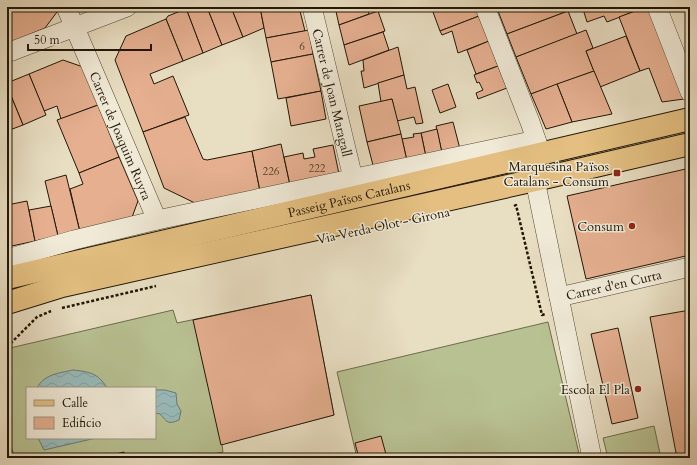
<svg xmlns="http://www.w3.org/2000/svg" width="697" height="465" viewBox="0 0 697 465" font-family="Cardo,serif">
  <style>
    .garden { fill: #b8c192; stroke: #6c6c4c; fill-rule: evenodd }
    .water { fill: url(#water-waves); stroke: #697973 }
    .building { fill: #e5af90; stroke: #211606 }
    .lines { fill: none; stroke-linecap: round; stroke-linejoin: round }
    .minor-casing { stroke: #534835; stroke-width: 20 }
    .major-casing { stroke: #211606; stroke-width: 24 }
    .path { stroke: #211606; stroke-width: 2.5; stroke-dasharray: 3 2; stroke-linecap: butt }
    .minor { stroke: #f0ead7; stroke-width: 19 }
    .major { stroke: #e4bf81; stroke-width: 22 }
    .poi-dot { fill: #8f2418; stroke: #f0ead7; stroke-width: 1.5 }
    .labels { text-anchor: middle; stroke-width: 3; stroke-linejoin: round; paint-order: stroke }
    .number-label { font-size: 11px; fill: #523c28 }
    .street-label { font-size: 13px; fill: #211606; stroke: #f0ead7 }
    .poi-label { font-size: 13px; fill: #211606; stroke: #f0ead7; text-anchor: end }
  </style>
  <defs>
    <pattern id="water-waves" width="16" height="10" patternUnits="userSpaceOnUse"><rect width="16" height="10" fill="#9bb"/><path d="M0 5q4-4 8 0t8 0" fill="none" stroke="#84a09f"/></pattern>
  </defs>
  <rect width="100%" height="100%" fill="#e8dec2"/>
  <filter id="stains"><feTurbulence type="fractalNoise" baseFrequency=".005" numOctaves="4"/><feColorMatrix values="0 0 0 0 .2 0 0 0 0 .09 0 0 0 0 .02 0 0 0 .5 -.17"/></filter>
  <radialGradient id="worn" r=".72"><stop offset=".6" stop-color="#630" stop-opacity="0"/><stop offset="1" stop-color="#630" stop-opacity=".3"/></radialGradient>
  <g class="garden">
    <path d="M311,295L334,415L222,444L223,452L196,458H15L7,435V351L10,348L173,310L177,323ZM27,388H155V438H27Z"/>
    <path d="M548,322L580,458H357L337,372Z"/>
    <path d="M654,426L661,458H608L603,438Z"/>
  </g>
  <g class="water">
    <path d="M73,370C90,372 98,373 107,388H37C44,374 60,373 73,370Z"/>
    <path d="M155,390H165L176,393L177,404L181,411L179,420C168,425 167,422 160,414L155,413Z"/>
    <path d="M38,438H96L44,450Z"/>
  </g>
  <g class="building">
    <path d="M7,7H60V8L45,28L7,44Z"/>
    <path d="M198,7H207L222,45L203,53L187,11Z"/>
    <path d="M207,7H231L243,37L222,45Z"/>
    <path d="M231,7H260L264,28L243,37Z"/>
    <path d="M260,7H299L305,31L266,38Z"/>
    <path d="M335,7H367L369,14L339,25Z"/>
    <path d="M447,7H475L479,16L440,31L433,12Z"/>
    <path d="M508,7H567L568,11L507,34L498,11Z"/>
    <path d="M587,7H646L607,22L604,16L587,22L583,9Z"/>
    <path d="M646,7H651L684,99L662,102L649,68L640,71L619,17Z"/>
    <path d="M183,10L187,11L203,53L183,61L166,19L168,16Z"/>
    <path d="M378,11L385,31L344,45L339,25Z"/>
    <path d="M568,11L577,34L516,57L507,34Z"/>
    <path d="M479,16L489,41L458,53L452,31L442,35L440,31Z"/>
    <path d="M166,19L183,61L150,74L154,84L173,76L189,115L143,132L115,60L126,36Z"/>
    <path d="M309,30L313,54L271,62L266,38Z"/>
    <path d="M586,30L593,48L586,51L594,71L531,94L516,57Z"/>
    <path d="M383,32L389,50L349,65L344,45Z"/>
    <path d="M626,36L640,71L600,87L586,51Z"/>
    <path d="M489,41L498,66L476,74L467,50Z"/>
    <path d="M398,47L404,75L364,88L361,71H364L363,60Z"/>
    <path d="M313,54L321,91L278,99L271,62Z"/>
    <path d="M63,60L86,68L98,105L61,119L57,106L44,111L29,74Z"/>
    <path d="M498,66L507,88L478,99L476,93L483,90L479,82L477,83L474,75Z"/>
    <path d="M594,71L612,114L572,122L557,84Z"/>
    <path d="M29,74L46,115L23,125L7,86V83Z"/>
    <path d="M404,75L407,89L415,87L423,123L416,124L414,117L397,121L392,99L381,102L378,83Z"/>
    <path d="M448,84L456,107L440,113L432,90Z"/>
    <path d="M557,84L572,122L546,129L531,94Z"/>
    <path d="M7,86L23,125L7,131Z"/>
    <path d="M321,91L326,119L291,126L286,98Z"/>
    <path d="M392,99L401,134L367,142L359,106Z"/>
    <path d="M98,105L119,157L79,173L57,120Z"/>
    <path d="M185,117L203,159L207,160L252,151L260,191L197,204L164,188L143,132Z"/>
    <path d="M453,122L460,149L442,153L436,126Z"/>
    <path d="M437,129L442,153L426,157L421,133Z"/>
    <path d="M421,133L426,157L407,161L402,139L414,137L413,134Z"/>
    <path d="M401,134L407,161L374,169L367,142Z"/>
    <path d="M281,144L290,185L260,191L252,151Z"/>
    <path d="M333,145L339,174L290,185L284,157L303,153L304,159L315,157L313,149Z"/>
    <path d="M119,157L138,201L131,220L80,232L70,189L83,184L79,173Z"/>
    <path d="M690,168V255L586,279L567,196Z"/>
    <path d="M66,175L80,232L58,236L45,181Z"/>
    <path d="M27,201L35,241L7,247V205Z"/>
    <path d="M51,206L58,236L35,241L29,210Z"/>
    <path d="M311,295L334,415L221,445L193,320Z"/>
    <path d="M690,310V458H677L650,317Z"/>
    <path d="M618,328L638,418L612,424L591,334Z"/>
    <path d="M381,436L387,458H359L355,443Z"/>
    <path d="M124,452L125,458H99Z"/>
  </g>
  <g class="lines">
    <g class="minor-casing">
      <g id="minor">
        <path id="s1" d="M66,7L157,220"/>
        <path id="s2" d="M312,7L353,178"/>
        <path d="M485,7L530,122L540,151"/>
        <path d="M657,7L690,92"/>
        <path d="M7,53L127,7"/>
        <path d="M535,180L592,458"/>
        <path d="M7,259L74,240L157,220L536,140"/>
        <path id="s3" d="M559,297L690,267"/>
      </g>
    </g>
    <g class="major-casing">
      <g id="major">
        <path id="s4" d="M7,278L690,119"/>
        <path d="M7,303L62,286L535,180L690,144"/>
      </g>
    </g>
    <g class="path">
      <path d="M514,206L516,205L542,315L546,314"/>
      <path d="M62,308L156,286"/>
      <path d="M7,347L37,317L51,311"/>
    </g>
    <use href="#minor" class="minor"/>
    <use href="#major" class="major"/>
  </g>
  <g class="poi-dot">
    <rect x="613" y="169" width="8" height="8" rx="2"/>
    <circle cx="632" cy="226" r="4"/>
    <circle cx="638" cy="389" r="4"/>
  </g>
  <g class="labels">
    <g class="number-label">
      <text x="302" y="50">6</text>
      <text x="317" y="172">222</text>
      <text x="271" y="175">226</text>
    </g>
    <g class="street-label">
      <text dy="5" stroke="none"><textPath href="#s2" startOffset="88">Carrer de Joan Maragall</textPath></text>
      <text dy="5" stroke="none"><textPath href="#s1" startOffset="140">Carrer de Joaquim Ruyra</textPath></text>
      <text dy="5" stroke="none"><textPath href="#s4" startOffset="351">Passeig Països Catalans</textPath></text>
      <text transform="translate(383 225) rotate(-12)" y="5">Via Verda Olot - Girona</text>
      <text dy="5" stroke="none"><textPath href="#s3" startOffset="56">Carrer d'en Curta</textPath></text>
    </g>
    <g class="poi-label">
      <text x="609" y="171">Marquesina Països<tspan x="609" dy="15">Catalans - Consum</tspan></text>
      <text x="624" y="231">Consum</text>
      <text x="630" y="394">Escola El Pla</text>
    </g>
  </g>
  <rect width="697" height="465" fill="none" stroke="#e8dec2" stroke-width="24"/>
  <rect x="8" y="8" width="681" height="449" fill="none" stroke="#211606" stroke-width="2"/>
  <rect x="12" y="12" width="673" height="441" fill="none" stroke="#211606"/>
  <rect x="26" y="387" width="130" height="52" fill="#f0ead7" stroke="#9d9583"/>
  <rect x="34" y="400" width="20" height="6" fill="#e4bf81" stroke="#9d9583"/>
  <text x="62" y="407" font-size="12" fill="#211606">Calle</text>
  <rect x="34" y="417" width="20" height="12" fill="#e5af90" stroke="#9d9583"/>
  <text x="62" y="427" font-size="12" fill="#211606">Edificio</text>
  <path d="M28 44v6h123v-6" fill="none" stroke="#211606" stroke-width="2"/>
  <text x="34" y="44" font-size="12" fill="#211606" stroke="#f0ead7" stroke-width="3" paint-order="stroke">50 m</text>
  <rect width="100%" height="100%" filter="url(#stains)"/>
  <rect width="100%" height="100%" fill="url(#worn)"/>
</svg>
